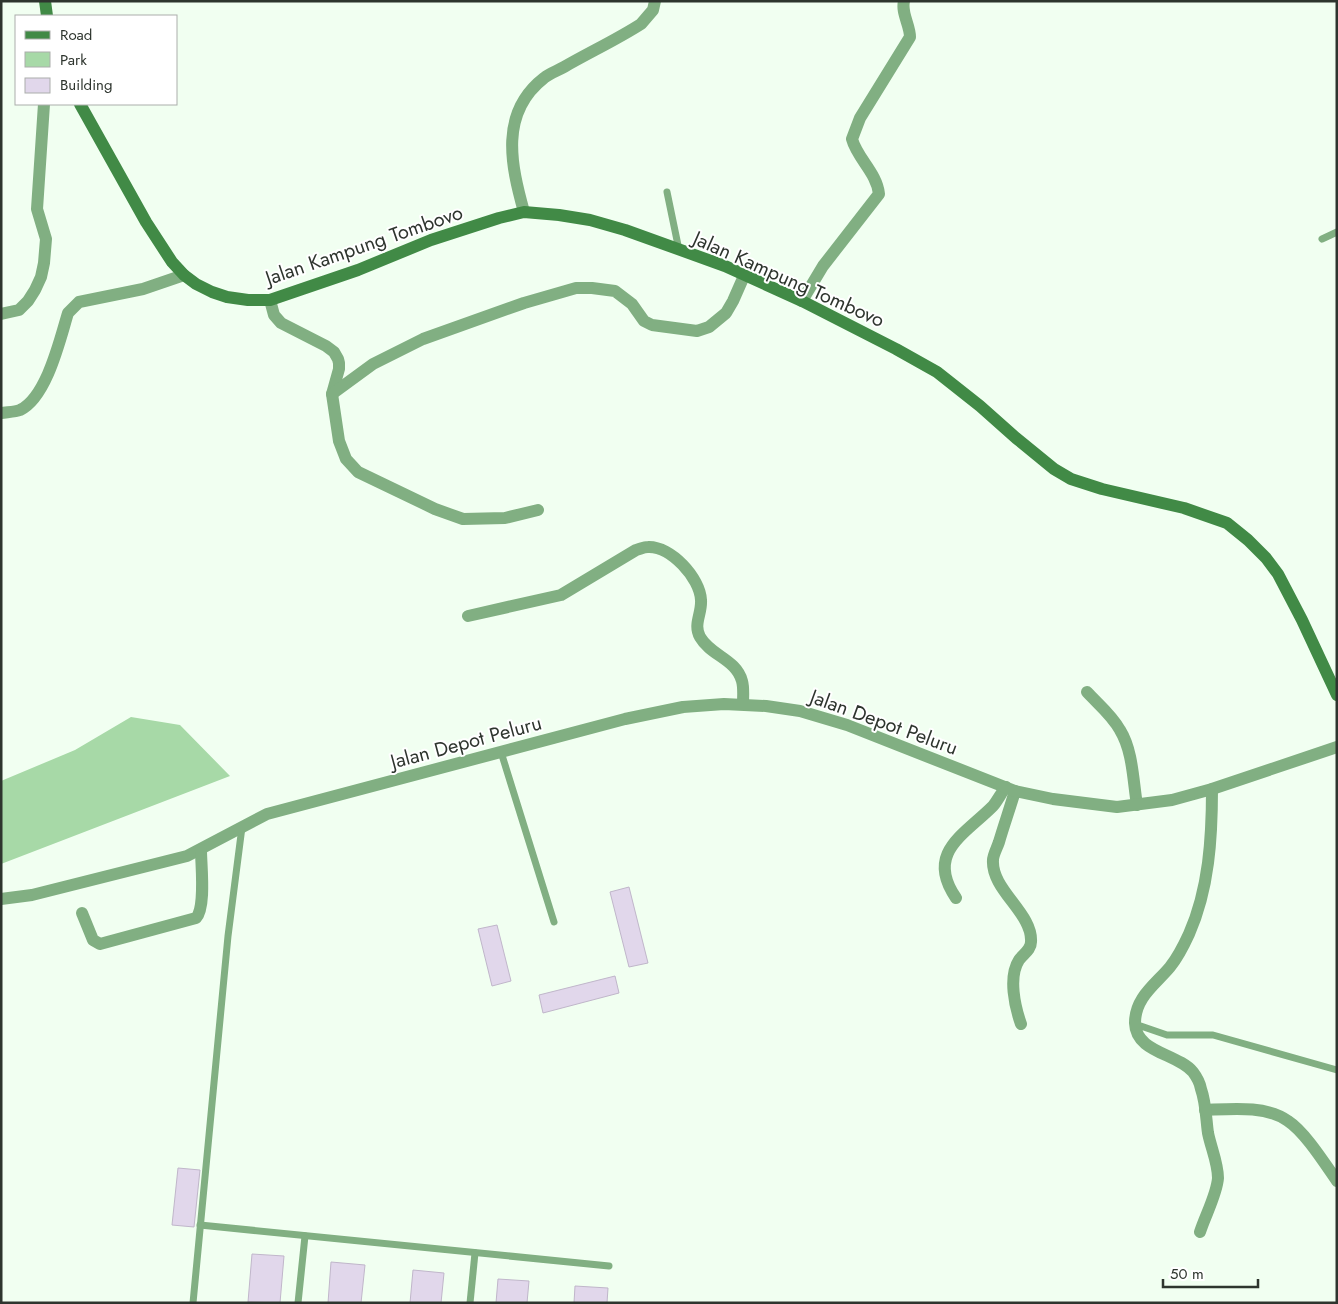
<svg xmlns="http://www.w3.org/2000/svg" width="1338" height="1304" viewBox="0 0 1338 1304" font-family="Jost,sans-serif">
  <style>
    .green { fill: #a7d9a7 }
    .building { fill: #e1d7eb; stroke: #c0b6ca }
    .lines { fill: none; stroke-linecap: round; stroke-linejoin: round }
    .lane { stroke: #81af82; stroke-width: 7 }
    .street { stroke: #81af82; stroke-width: 12 }
    .secondary { stroke: #418a46; stroke-width: 12 }
    .labels { text-anchor: middle; stroke-width: 4; stroke-linejoin: round; paint-order: stroke }
    .street-label { font-size: 20px; fill: #2e352e; stroke: #fff }
  </style>
  <rect width="100%" height="100%" fill="#f1fff1"/>
  <path class="green" d="M131,717L180,725L230,776L1,864V781L75,750Z"/>
  <g class="building">
    <path d="M629,887L648,963L629,967L610,892Z"/>
    <path d="M497,925L511,981L492,986L478,929Z"/>
    <path d="M615,976L619,993L543,1013L539,995Z"/>
    <path d="M178,1168L200,1170L194,1227L172,1225Z"/>
    <path d="M252,1254L284,1256L280,1303L248,1302Z"/>
    <path d="M331,1262L365,1265L361,1303H328Z"/>
    <path d="M413,1270L444,1273L441,1303H410Z"/>
    <path d="M498,1279L529,1281L527,1303H496Z"/>
    <path d="M575,1286L608,1288L607,1303H574Z"/>
  </g>
  <g class="lines">
    <g class="lane">
      <path d="M667,192L679,250"/>
      <path d="M1322,239L1337,232"/>
      <path d="M501,752L554,922"/>
      <path d="M1135,1024L1167,1035H1213L1337,1070"/>
      <path d="M200,1225L609,1266"/>
      <path d="M193,1303L228,936L242,827"/>
      <path d="M298,1303L305,1236"/>
      <path d="M470,1303L475,1253"/>
    </g>
    <g class="street">
      <path d="M524,212C511,165 499,113 544,78C550,73 557,71 564,67C590,52 616,40 641,24L653,10L655,1"/>
      <path d="M270,300L274,315L281,323L326,346L334,352L338,359L339,363V369L332,394L339,441L346,459L358,472L435,509L463,519L505,518L538,510"/>
      <path d="M802,301L823,266L879,194C877,173 857,158 852,139L860,118L910,37C910,25 901,13 904,1"/>
      <path d="M1,314L19,310L28,301L35,290L41,277L44,263L46,239L37,209L44,104"/>
      <path d="M332,394L373,364L423,339L524,303L576,288H592L615,291L632,304L644,321L652,325L697,331L709,327L726,313L733,301L744,276"/>
      <path d="M1,413C7,412 15,412 20,410C47,397 60,339 68,313L79,302L143,289L184,275"/>
      <path d="M468,616L561,595L636,550C640,549 644,547 648,547C671,546 700,578 701,600C702,614 693,624 700,637C711,656 736,659 742,681C744,688 743,696 743,704"/>
      <path d="M1087,692C1098,704 1112,715 1120,730C1133,751 1133,781 1137,805"/>
      <path d="M1015,791C1010,808 1004,825 999,842C997,848 993,855 993,860C991,890 1033,913 1031,942C1031,950 1023,954 1019,960C1008,977 1015,1007 1021,1024"/>
      <path d="M956,898C925,853 964,835 993,806C998,800 1001,793 1006,787"/>
      <path d="M1,899L32,895L187,856L267,814L625,719L683,707L724,704L766,706L800,711L847,725L1015,791L1053,799L1117,807L1172,800L1212,789L1337,747"/>
      <path d="M82,913L93,940L100,944L196,918C206,907 201,866 201,850"/>
      <path d="M1205,1110C1230,1109 1266,1105 1288,1121C1305,1132 1325,1164 1337,1181"/>
      <path d="M1200,1232C1205,1216 1217,1194 1218,1178C1218,1163 1211,1148 1208,1133C1206,1119 1206,1103 1201,1089C1200,1083 1196,1076 1193,1072C1177,1053 1136,1053 1135,1023C1135,997 1156,984 1170,967C1178,957 1184,945 1189,934C1209,889 1212,838 1212,789"/>
    </g>
    <g class="secondary">
      <path d="M45,1L47,16"/>
      <path d="M80,104L146,222L172,262L184,275L196,284L212,292L227,297L248,300H270L358,270L431,240L499,218L524,212L559,215L590,220L625,230L725,266L802,301L896,349L937,372L980,406L1016,438L1054,469L1071,479L1102,489L1184,508L1227,523L1248,540L1266,558L1278,574L1302,620L1337,695"/>
    </g>
  </g>
  <g class="labels">
    <g class="street-label">
      <text transform="translate(364 245) rotate(-19)" y="7">Jalan Kampung Tombovo</text>
      <text transform="translate(789 279) rotate(24)" y="7">Jalan Kampung Tombovo</text>
      <text transform="translate(884 722) rotate(20)" y="7">Jalan Depot Peluru</text>
      <text transform="translate(466 742) rotate(-15)" y="7">Jalan Depot Peluru</text>
    </g>
  </g>
  <rect width="1338" height="1304" fill="none" stroke="#2e352e" stroke-width="5"/>
  <rect x="15" y="15" width="162" height="90" fill="#ffffff" stroke="#abaeab"/>
  <rect x="25" y="31" width="25" height="8" fill="#418a46" stroke="#abaeab"/>
  <text x="60" y="40" font-size="15" fill="#2e352e">Road</text>
  <rect x="25" y="52" width="25" height="15" fill="#a7d9a7" stroke="#abaeab"/>
  <text x="60" y="65" font-size="15" fill="#2e352e">Park</text>
  <rect x="25" y="78" width="25" height="15" fill="#e1d7eb" stroke="#abaeab"/>
  <text x="60" y="90" font-size="15" fill="#2e352e">Building</text>
  <path d="M1163 1279v8h95v-8" fill="none" stroke="#2e352e" stroke-width="2.5"/>
  <text x="1170" y="1279" font-size="15" fill="#2e352e" stroke="#ffffff" stroke-width="4" paint-order="stroke">50 m</text>
</svg>
